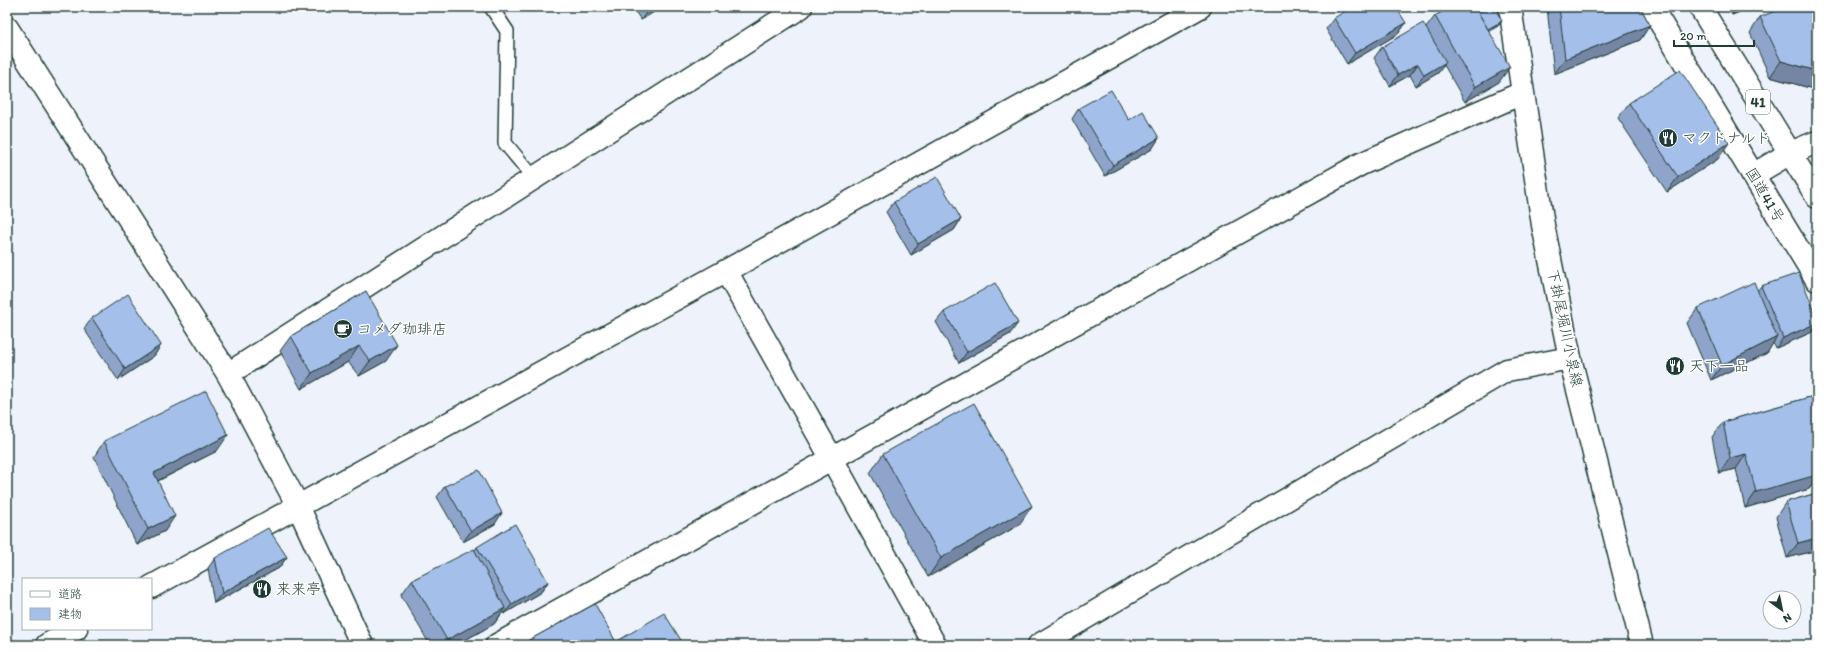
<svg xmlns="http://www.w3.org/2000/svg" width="1824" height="652" viewBox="0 0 1824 652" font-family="Itim,'Klee One',sans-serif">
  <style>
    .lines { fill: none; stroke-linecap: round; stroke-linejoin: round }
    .lane-casing { stroke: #1f3d34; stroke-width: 16 }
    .street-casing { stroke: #1f3d34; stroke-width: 25 }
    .secondary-casing { stroke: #1f3d34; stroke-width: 25 }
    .highway-casing { stroke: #1f3d34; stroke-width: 25 }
    .lane { stroke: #fff; stroke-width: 13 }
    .street { stroke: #fff; stroke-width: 22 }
    .secondary { stroke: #fff; stroke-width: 22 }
    .highway { stroke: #fff; stroke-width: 22 }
    .wall { fill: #8ea4ca; stroke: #1f3d34 }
    .shaded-wall { fill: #7486a4; stroke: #1f3d34 }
    .building { fill: #a5bfeb; stroke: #1f3d34 }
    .labels { text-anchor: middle; stroke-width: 3; stroke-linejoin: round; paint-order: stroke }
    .shield { fill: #fff; stroke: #627771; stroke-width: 1 }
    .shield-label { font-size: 14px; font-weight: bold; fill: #1f3d34 }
    .poi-label { font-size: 15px; fill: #1f3d34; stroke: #fff; text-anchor: start }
    .street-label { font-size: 15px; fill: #1f3d34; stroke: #fff }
  </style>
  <rect width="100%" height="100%" fill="#edf2fb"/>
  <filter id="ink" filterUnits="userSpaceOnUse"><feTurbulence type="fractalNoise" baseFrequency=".025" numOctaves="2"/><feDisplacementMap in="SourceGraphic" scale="8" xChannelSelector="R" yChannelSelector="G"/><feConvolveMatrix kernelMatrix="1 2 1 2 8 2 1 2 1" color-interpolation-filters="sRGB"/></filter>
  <g filter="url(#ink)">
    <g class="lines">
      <g class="lane-casing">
        <path id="lane" d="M491,7L507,31L505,143L534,178"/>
      </g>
      <g class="street-casing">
        <g id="street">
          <path d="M726,271L832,459L935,645"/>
          <path d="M228,374L801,7"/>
          <path d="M497,645L1361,164L1522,93"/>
          <path d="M1039,645L1507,370L1570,358"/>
        </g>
      </g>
      <g class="secondary-casing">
        <g id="secondary">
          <path d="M1510,7L1543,225L1570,358L1642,645"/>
          <path d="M7,28L228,374L298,506L362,645"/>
          <path d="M1753,175L1790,153L1817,142"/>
          <path d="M151,587L726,271L1200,7"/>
          <path d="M47,645L76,629"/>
        </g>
      </g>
      <g class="highway-casing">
        <g id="highway">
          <path d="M1651,7L1817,280"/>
          <path d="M1700,7L1817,197"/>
        </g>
      </g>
      <use href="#lane" class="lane"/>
      <use href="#street" class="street"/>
      <use href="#secondary" class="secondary"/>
      <use href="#highway" class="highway"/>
    </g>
    <g class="wall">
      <path d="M632,7H662L641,20Z"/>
      <path d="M1450,7H1483L1477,10L1478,12L1502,21L1498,26L1489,31L1499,82L1465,102L1444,65L1438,73L1416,86L1410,75L1390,86L1374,58L1382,47L1426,28L1435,16Z"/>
      <path d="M1547,7H1640L1650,25L1640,40L1554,74Z"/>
      <path d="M1728,7H1752L1732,15Z"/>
      <path d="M1817,7V90L1770,77L1750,33L1760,17Z"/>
      <path d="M1334,18L1406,23L1398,34L1347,64L1326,29Z"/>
      <path d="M1629,103L1718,159L1667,192L1618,118Z"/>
      <path d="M1079,108L1129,120L1159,138L1152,149L1105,176L1072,119Z"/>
      <path d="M894,202L961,219L954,230L911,255L886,212Z"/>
      <path d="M1761,286L1817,317V325L1812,332L1776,348L1773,343L1767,353L1711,380L1687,323L1698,308L1758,290Z"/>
      <path d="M366,291L386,361L359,376L348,362L301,389L280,351L291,336Z"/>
      <path d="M944,312L1010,334L959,363L936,322Z"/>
      <path d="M92,318L161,345L154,356L118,380L84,329Z"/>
      <path d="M1817,395V478L1809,489L1745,508L1736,469L1719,473L1712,437L1723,422Z"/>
      <path d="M104,441L217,451L158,481L165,531L137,545L94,457Z"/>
      <path d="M883,454L1019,525L928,577L870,473Z"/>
      <path d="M445,486L495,524L463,542L437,497Z"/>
      <path d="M1817,493V550L1787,558L1776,517L1786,502Z"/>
      <path d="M477,547L548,582L541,592L504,614L503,612L494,624L456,645H430L401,595L412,580L475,550Z"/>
      <path d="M287,557L279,568L214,603L208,568L215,558Z"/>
    </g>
    <g class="shaded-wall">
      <path d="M650,7H662L641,20Z"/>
      <path d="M1477,7H1483L1472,14Z"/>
      <path d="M1737,7H1752L1732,15Z"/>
      <path d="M1502,21L1498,26L1481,36L1485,31Z"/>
      <path d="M1406,23L1398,34L1347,64L1355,53Z"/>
      <path d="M1650,25L1640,40L1554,74L1565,59Z"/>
      <path d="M1781,61L1817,71V90L1770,77Z"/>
      <path d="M1446,62L1438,73L1416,86L1424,75Z"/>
      <path d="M1418,64L1410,75L1390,86L1398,75Z"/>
      <path d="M1510,67L1499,82L1465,102L1475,87Z"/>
      <path d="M1159,138L1152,149L1105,176L1113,165Z"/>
      <path d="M1729,143L1718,159L1667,192L1678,177Z"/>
      <path d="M961,219L954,230L911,255L918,244Z"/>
      <path d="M1018,323L1010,334L959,363L967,352Z"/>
      <path d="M1817,323V325L1812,332L1776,348L1783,338Z"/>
      <path d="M1777,337L1767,353L1711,380L1722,365Z"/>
      <path d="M161,345L154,356L118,380L125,369Z"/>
      <path d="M397,345L386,361L359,376L370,361Z"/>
      <path d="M359,346L348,362L301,389L312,373Z"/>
      <path d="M228,435L217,451L143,488L154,473Z"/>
      <path d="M1746,454L1736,469L1719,473L1730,458Z"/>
      <path d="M1817,466V478L1809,489L1745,508L1756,492Z"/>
      <path d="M1032,506L1019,525L928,577L941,558Z"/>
      <path d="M502,513L495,524L463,542L471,531Z"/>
      <path d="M175,516L165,531L137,545L148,529Z"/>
      <path d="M1817,538V550L1787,558L1798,543Z"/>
      <path d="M287,557L279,568L214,603L222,593Z"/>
      <path d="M548,582L541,592L504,614L512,604Z"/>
      <path d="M505,608L494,624L456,645H444L447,640Z"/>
    </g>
    <g class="building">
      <path d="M1352,7H1396L1406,23L1355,53L1334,18Z"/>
      <path d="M1450,7H1475L1510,67L1475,87L1435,16Z"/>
      <path d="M1487,7H1494L1502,21L1488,29L1478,12Z"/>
      <path d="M1559,7H1640L1650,25L1565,59Z"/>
      <path d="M1786,7H1817V71L1781,61L1760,17Z"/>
      <path d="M1423,23L1446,62L1424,75L1418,64L1398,75L1382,47Z"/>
      <path d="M1680,70L1729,143L1678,177L1629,103Z"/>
      <path d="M1111,90L1129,120L1143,111L1159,138L1113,165L1079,108Z"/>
      <path d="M937,177L961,219L918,244L894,202Z"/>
      <path d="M1799,273L1817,317V323L1783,338L1761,286Z"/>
      <path d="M1754,282L1777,337L1722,365L1698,308Z"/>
      <path d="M995,283L1018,323L967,352L944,312Z"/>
      <path d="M366,291L397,345L370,361L359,346L312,373L291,336Z"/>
      <path d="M128,294L161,345L125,369L92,318Z"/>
      <path d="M206,391L228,435L154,473L175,516L148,529L104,441Z"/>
      <path d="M1817,395V466L1814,467L1817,470V475L1756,492L1746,454L1730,458L1723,422Z"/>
      <path d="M974,403L1032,506L941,558L883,454Z"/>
      <path d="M479,470L502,513L471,531L445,486Z"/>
      <path d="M1817,493V538L1798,543L1786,502Z"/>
      <path d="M515,524L548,582L512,604L477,547Z"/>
      <path d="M268,528L287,557L222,593L215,558Z"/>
      <path d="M474,549L505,608L447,640L412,580Z"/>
      <path d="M595,604L616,642L664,613L684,645H520Z"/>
    </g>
  </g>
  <defs>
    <g id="restaurant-disc" transform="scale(1)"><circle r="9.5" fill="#1f3d34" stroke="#fff"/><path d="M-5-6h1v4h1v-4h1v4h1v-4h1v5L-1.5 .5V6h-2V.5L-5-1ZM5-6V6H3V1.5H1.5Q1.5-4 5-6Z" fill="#fff"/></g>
    <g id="cafe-disc" transform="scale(1)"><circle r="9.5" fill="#1f3d34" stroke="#fff"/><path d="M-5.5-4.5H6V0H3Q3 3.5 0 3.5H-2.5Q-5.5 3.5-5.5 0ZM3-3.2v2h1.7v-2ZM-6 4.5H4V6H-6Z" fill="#fff"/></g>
  </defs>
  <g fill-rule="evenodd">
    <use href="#restaurant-disc" x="1668" y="138"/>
    <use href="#cafe-disc" x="343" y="329"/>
    <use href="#restaurant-disc" x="1675" y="366"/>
    <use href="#restaurant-disc" x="262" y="589"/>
  </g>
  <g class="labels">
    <rect class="shield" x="1746" y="90" width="24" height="24" rx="3"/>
    <g class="shield-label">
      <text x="1758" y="107">41</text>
    </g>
    <g class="poi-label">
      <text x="1682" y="143">マクドナルド</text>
      <text x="357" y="334">コメダ珈琲店</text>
      <text x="1689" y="371">天下一品</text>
      <text x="276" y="594">来来亭</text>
    </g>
    <g class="street-label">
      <text transform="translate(1765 195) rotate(59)" y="5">国道41号</text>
      <text transform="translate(1565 328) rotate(78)" y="5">下掛尾堀川小泉線</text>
    </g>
  </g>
  <rect width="1824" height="652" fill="none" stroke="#fff" stroke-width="24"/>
  <rect x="12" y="12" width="1800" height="628" fill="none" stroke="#1f3d34" stroke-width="1.5" filter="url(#ink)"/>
  <rect x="22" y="578" width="130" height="52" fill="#ffffff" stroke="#a5b1ae"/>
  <rect x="30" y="591" width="20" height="6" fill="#ffffff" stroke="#a5b1ae"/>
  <text x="58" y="598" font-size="12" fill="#1f3d34">道路</text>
  <rect x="30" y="608" width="20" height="12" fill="#a5bfeb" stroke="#a5b1ae"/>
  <text x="58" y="618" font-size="12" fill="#1f3d34">建物</text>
  <g transform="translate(1782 610) rotate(147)"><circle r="19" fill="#ffffff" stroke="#a5b1ae"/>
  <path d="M0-3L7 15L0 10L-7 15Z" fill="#1f3d34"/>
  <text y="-6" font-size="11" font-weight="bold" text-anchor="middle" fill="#1f3d34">N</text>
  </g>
  <path d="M1674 40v6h80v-6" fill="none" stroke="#1f3d34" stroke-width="2"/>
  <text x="1680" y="40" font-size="12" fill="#1f3d34" stroke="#ffffff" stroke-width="3" paint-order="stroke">20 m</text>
</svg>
